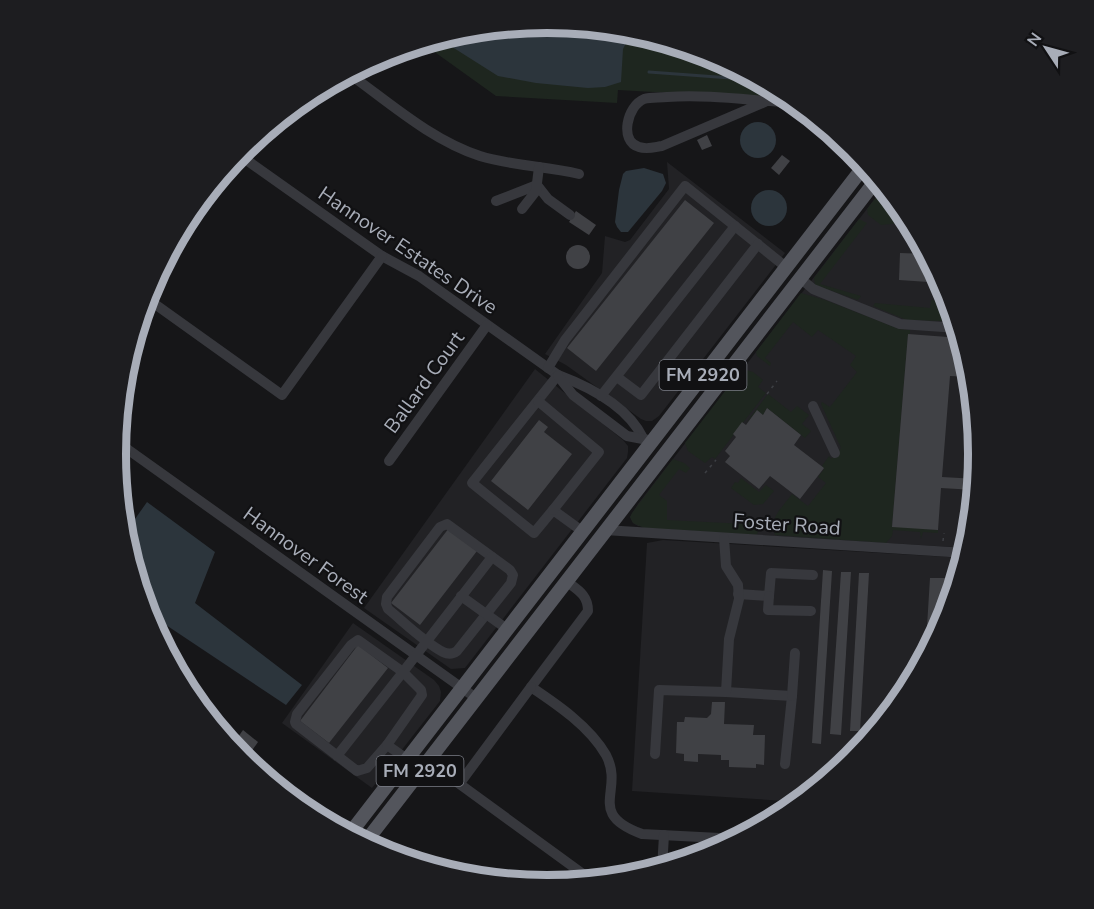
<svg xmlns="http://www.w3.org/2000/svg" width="1094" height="909" viewBox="0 0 1094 909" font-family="'Nunito Sans',sans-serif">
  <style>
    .built { fill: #222225 }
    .green { fill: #1e261f }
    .water { fill: #2c353c }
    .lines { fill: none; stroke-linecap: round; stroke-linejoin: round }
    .stream { stroke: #2c353c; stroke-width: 3 }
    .building { fill: #404145 }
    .path { stroke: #3d3f44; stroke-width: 1.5; stroke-dasharray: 3 4.5; stroke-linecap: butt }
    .minor { stroke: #37383d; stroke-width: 10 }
    .major { stroke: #53555c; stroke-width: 14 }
    .labels { text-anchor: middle; stroke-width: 4.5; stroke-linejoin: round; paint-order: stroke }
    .shield { fill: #111113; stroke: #7b7e86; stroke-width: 1.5 }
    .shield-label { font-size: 18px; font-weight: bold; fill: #a8adb8 }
    .street-label { font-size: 20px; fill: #a8adb8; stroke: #111113 }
    .rim { fill: none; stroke: #a8adb8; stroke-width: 8 }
  </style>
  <rect width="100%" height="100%" fill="#161618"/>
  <g class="built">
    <path d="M667,162L785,253L659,416L652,421H646L641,419L566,365L545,354L602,273L605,236L625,242L630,240L669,189Z"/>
    <path d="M884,187L906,215L946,289L971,371L979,455L971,539L968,548L726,533L638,526L633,523L630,517L638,504Z"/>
    <path d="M535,369L623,440L628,446V452L627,458L465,668L451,669L364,608Z"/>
    <path d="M663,540L965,558L946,620L906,695L852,760L801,802L632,791L647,543Z"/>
    <path d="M353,623L434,680L439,686L441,692L440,701L372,788L282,723Z"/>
  </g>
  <g class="green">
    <path d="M547,23L632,31L713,56L793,100L618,90L617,103L496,96L422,43L463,31Z"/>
    <path d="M884,187L892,198L893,205H899L910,222L881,225L868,215L867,209Z"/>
    <path d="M859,219L867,223L820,284L861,296L858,300L815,285L814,278Z"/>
    <path d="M801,293L825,300L899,329L910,330V334H908L892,526L938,530V533L923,532L921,539L920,532L893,530L892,536L886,543L775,535C769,517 782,508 792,494L808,506L826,483L818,477L824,469L822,466L829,456L831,459L841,448L821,404L822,402L830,407L857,372L850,365L856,356L818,330L812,337L793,322L765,358L771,363L770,366L757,356L756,352Z"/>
    <path d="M931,300L943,301L942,321L907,320L873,306L875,303L930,308Z"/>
    <path d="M742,369L753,372L763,380L758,387L766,393L715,459L712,457L705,463L688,451L685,443Z"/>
    <path d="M768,394L791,412L797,406L809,415L802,424L811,431L805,438L767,408L763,415L757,411L745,424Z"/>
    <path d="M673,459L684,463L690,468L686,473L679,469L659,495L667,501V520L746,524L748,515L760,525L757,535L644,528L633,523L630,517L632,513Z"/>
    <path d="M741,478L759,492L766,485L774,491L763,504L754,505L731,488L735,482L738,483Z"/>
  </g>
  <g class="water">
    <path d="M547,23L639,33H631L623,49L621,82L605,87L588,88L536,83L498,76L438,38L463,31Z"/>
    <circle cx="758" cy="140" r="18"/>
    <path d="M644,168L663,174L666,183L662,191L628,232H621L617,227L615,222L619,190L623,174L626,171Z"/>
    <circle cx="769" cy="208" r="18"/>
    <path d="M147,502L215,552L195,603L302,685L286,705L145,611L123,536Z"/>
  </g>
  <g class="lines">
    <path class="stream" d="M649,72L758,80"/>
  </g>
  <g class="building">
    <path d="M707,135L712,146L702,150L697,140Z"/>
    <path d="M782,155L790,161L779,175L771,168Z"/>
    <path d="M685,200L714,223L596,371L567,348Z"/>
    <path d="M576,211L596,225L589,235L569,222Z"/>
    <circle cx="578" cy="257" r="12"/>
    <path d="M900,253L927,254L943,283L899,280Z"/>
    <path d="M908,334L961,338L971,371V377L950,376L942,477L977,479L975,490L941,488L938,530L892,527Z"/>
    <path d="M767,408L801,435L794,445L824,468L800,499L770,476L759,489L725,462L730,456L725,451L736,437L733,434L742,422L746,425L757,410L763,415Z"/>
    <path d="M539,420L548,427L544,432L572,454L528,510L491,481Z"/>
    <path d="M449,528L477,551L420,625L391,603Z"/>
    <path d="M823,570L832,571L821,744L812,743Z"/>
    <path d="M841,572H851L841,735L830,734Z"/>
    <path d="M859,573H869L860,731H850Z"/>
    <path d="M930,578H948L946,607H950L946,620L925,659Z"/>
    <path d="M358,645L388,668L329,743L300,721Z"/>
    <path d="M712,702H725L724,724L754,725L753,735H765L764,765L756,764V768L729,767V760H721V755L698,754V762L684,761V754L676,753L677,722H684L685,717L707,718L711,714Z"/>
    <path d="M243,730L258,742L244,762L231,747Z"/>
  </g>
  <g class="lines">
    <g class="path">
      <path d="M767,394L777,381"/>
      <path d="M705,473L716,460"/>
      <path d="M943,541L944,533"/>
    </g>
    <g class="minor">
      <path d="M348,73C390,103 431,140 480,156C512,166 546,166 579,174"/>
      <path d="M765,102L662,146C655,147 647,150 639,147C619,141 627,106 644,99C651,97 660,98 667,97C710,94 754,101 797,103"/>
      <path d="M238,154L382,256L419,276L558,375C590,387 628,407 643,438"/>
      <path d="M496,201L537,185L548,199L570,215"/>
      <path d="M522,209L536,191L539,167"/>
      <path d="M800,278L813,289L900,324L958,328"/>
      <path d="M145,297L282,395L382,256"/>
      <path d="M548,368L565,340L685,186L786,267"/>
      <path d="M558,375L472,483L534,533L553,510L582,531"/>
      <path d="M558,376L573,395L627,436L648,440"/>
      <path d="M617,377L641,395L758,244"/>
      <path d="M601,396L735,226"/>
      <path d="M538,401L599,452L553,510"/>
      <path d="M813,406L835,453"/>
      <path d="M116,441L476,698"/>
      <path d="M389,461L487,325"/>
      <path d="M447,524L510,570L513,575L511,583L457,651C453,654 449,655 443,652C424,642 405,623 388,609L386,604L387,597L440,527Z"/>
      <path d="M605,530L966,553"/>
      <path d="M566,581C578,590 588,595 588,611L531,687C558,705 590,727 606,755C625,791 585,813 642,834L739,839"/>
      <path d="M738,594L769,596L771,573L813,575"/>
      <path d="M461,596L507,629"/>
      <path d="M769,596L768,610L811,611"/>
      <path d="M726,692L792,696L785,764"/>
      <path d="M792,696L795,653"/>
      <path d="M655,754L659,690L726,692L729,639L739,599L738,585L726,566L724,538"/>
      <path d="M337,756L403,672L358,640L351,645L297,714L295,722L296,724L357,771L367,768L387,745"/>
      <path d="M407,759L387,745L422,695L421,690L403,672L492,557"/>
      <path d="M428,761L594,882"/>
      <path d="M460,783L531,687"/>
      <path d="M662,869L664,835"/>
    </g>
    <g class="major">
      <path d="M348,836L865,165"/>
      <path d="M364,844L877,179"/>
    </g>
  </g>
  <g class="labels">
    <g class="shield">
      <rect x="659.5" y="360" width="87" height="30" rx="4.5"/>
      <rect x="376.5" y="756" width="87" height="30" rx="4.5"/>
    </g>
    <g class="shield-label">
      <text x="703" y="381">FM 2920</text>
      <text x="420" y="777">FM 2920</text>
    </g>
    <g class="street-label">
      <text transform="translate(408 250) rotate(34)" y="7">Hannover Estates Drive</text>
      <text transform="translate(424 382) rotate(-54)" y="7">Ballard Court</text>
      <text transform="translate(787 524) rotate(4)" y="7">Foster Road</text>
      <text transform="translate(306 555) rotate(36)" y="7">Hannover Forest</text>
    </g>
  </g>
  <path d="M0 0H1094V909H0ZM126 454a421 421 0 1 1 842 0a421 421 0 1 1-842 0Z" fill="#1d1d20" fill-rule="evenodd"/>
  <path class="rim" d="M126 454a421 421 0 1 1 842 0a421 421 0 1 1-842 0Z"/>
  <g transform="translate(1046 48) rotate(306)" stroke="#111113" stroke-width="4.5" paint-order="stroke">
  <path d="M0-4.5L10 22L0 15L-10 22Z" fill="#a8adb8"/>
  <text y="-9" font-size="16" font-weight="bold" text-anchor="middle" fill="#a8adb8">N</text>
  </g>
</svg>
